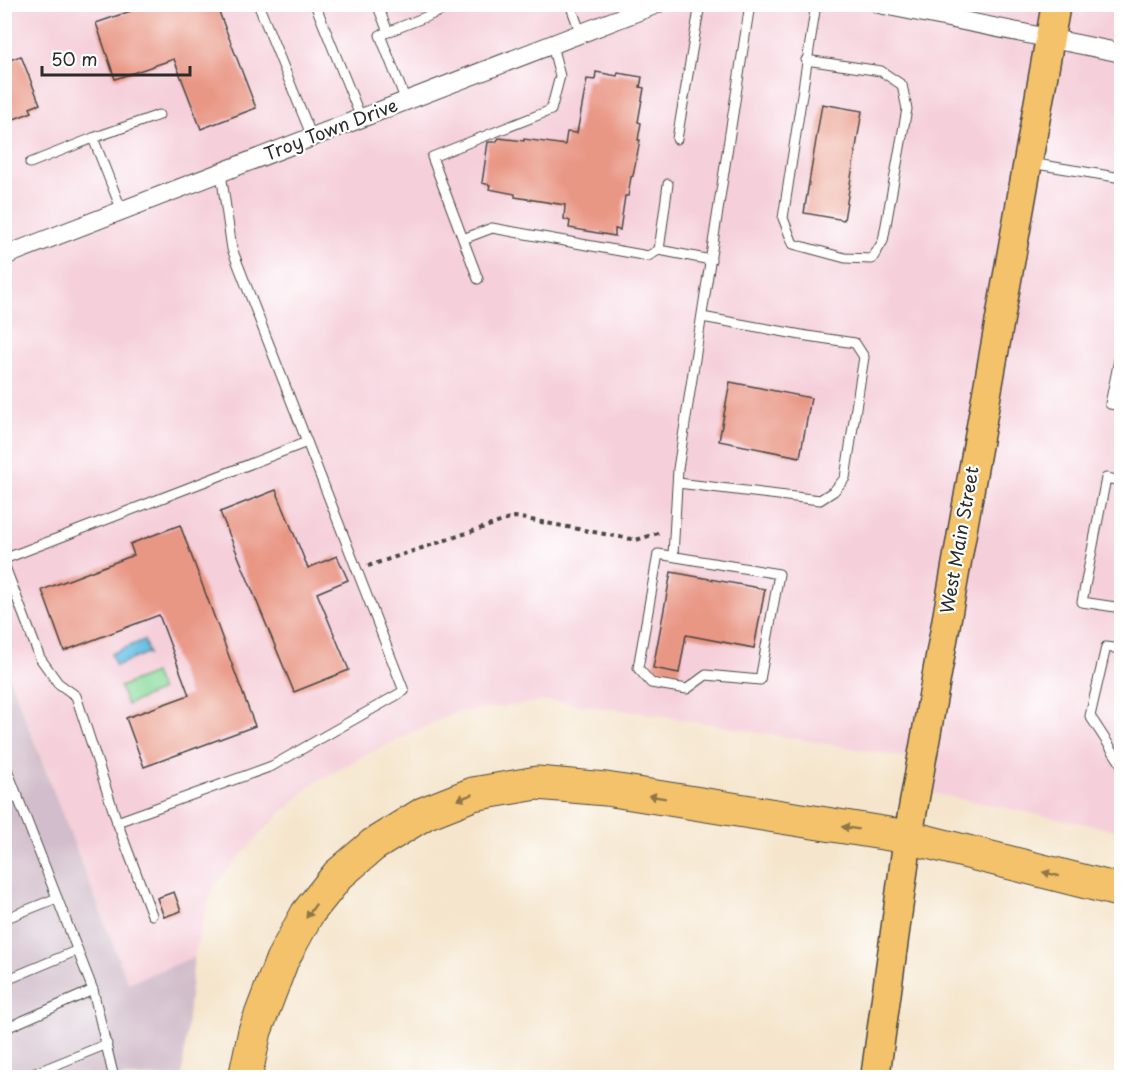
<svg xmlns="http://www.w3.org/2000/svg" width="1126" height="1082" viewBox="0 0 1126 1082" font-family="'Playpen Sans',sans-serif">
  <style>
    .built { fill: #f5cfda }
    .industrial { fill: #d1bdcb }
    .green { fill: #8bdc9c; stroke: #5b8464; stroke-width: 1.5 }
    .water { fill: #67bfe4; stroke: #497588; stroke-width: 1.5 }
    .building { fill: #e99785 }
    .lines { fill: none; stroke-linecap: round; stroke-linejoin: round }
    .lane-casing { stroke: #494743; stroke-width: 11 }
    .street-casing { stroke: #494743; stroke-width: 20 }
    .primary-casing { stroke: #494743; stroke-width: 31 }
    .highway-casing { stroke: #494743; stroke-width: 35 }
    .path { stroke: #494743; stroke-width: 4; stroke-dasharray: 4.5 4.5; stroke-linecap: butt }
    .lane { stroke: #fff; stroke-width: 9 }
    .street { stroke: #fff; stroke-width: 18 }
    .primary { stroke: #f3c26a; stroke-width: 28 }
    .highway { stroke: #f3c26a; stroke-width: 33 }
    .oneway { fill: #8f764a }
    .labels { text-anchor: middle; stroke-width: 4.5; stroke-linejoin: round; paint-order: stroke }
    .street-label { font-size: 18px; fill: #2b2b2b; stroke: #fff }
  </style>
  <rect width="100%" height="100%" fill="#fff"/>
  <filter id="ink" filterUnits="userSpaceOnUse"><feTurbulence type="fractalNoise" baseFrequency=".0167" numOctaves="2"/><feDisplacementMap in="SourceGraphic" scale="12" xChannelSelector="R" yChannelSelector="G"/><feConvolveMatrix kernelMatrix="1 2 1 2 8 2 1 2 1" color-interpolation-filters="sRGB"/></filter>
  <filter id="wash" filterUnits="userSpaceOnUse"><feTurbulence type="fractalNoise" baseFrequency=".008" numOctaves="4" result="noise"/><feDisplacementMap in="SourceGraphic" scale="24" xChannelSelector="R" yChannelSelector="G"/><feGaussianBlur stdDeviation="1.35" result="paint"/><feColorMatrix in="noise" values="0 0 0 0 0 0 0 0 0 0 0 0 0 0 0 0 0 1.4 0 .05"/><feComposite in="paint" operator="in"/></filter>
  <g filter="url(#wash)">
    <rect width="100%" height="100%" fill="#f5e5cc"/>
    <path class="built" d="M5,5H1121V831L916,790L921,760L645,713L548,701L454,713L368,754L314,783L264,830L212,888L194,957L128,983L5,663Z"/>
    <path class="industrial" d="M4,663L128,983L194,957L182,1077H5Z"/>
    <path class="green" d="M154,673L161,690L127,705L120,687Z"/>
    <path class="water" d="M144,640L149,655L147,653L116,666L111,654Z"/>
    <g id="blocks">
      <g class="building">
        <path d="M151,4H216L256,108L201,129L174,59L115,79L96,23Z"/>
        <path d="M21,56L40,104L30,108L32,112L4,123V62Z"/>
        <path d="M596,72L617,76L618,73L642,77L640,87L644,88L638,122L641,123L638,140H640L633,176L631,177L628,196H625L620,230L615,229V236L569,228L570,221L564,219L565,205L515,197V194L489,189L490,185L482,183L488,142H496L499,138L524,141V139L565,145L567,132L577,133L587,79L595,80Z"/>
        <path d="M822,104L862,111L844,220L804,213Z"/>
        <path d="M730,382L811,398L800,457L719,441Z"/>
        <path d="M276,490L308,568L337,556L348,580L317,593L349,670L294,692L220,512Z"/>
        <path d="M180,525L255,726L144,767L126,718L189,695L159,615L64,651L42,590L134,555L130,544Z"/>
        <path d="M671,572L765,589L754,648L686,635L679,673L653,668Z"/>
        <path d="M174,892L181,911L164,917L157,898Z"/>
      </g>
    </g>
  </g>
  <g filter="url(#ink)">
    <use href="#blocks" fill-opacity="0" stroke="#494743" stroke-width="1.5"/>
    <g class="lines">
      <g class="lane-casing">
        <g id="lane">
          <path d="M258,4L312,137"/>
          <path d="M315,4L361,118"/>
          <path d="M377,4L388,32"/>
          <path d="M570,4L581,34"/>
          <path d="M806,60L881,71L902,85L907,109L883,241L872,259L845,258L793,244L783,218L816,4"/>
          <path d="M406,101L380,35L458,4"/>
          <path d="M677,139L700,4"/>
          <path d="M30,163L93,138"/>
          <path d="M1030,163L1122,178"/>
          <path d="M1122,197L1120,207L1122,208"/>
          <path d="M122,211L93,138L159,115"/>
          <path d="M463,239L492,228L648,256L659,250L711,260"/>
          <path d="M659,250L668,184"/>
          <path d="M478,279L432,157L551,110L560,76L552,45"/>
          <path d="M1122,345L1110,404L1122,406"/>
          <path d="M1122,481L1106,478L1082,602L1122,608"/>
          <path d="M678,483L820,500L834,491L845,478L864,357L855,343L807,336L702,317"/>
          <path d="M658,554L779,574L760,680L706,675L687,689L651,683L638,668Z"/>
          <path d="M673,555L678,469L750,4"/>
          <path d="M4,559L307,442"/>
          <path d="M4,564L40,658L58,683L76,696L117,822L152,915"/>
          <path d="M1122,649L1106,647L1090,716L1122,765"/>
          <path d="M4,762L93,990L114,1078"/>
          <path d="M4,802L18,796"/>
          <path d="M117,822L272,766L404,691L232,249L221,173"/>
          <path d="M4,919L57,898"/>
          <path d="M4,981L78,950"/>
          <path d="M4,1029L93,990"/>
          <path d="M23,1078L107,1044"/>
        </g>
      </g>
      <g class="street-casing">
        <g id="street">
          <path d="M879,4L1122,53"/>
          <path d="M4,256L657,4"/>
        </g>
      </g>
      <g class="primary-casing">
        <path id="primary" d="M875,1078L908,837L1056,4"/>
      </g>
      <g class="highway-casing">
        <path id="highway" d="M245,1078L255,1031L282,960L307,914L338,875L373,845L425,813L473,794L537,783L606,789L908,837L1122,891"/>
      </g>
      <path class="path" d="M368,566L515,517L636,540L661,532"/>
      <use href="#lane" class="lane"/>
      <use href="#street" class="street"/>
      <use href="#primary" class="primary"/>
      <use href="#highway" class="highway"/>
    </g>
    <defs><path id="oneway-solid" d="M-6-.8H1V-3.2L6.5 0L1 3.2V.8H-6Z" transform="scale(1.5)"/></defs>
    <g class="oneway">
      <use href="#oneway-solid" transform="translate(465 797) rotate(159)"/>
      <use href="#oneway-solid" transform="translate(657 797) rotate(-171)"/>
      <use href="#oneway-solid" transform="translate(850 828) rotate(-171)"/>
      <use href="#oneway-solid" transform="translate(1051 874) rotate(-166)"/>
      <use href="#oneway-solid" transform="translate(311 911) rotate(125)"/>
    </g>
  </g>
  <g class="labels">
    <g class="street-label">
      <text transform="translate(331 130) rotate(-21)" y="6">Troy Town Drive</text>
      <text transform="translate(960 540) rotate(-80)" y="6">West Main Street</text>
    </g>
  </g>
  <rect width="1126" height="1082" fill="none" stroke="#fff" stroke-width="24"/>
  <path d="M42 66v9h148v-9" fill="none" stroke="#2b2b2b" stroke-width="3"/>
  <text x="51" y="66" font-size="18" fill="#2b2b2b" stroke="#ffffff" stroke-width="4.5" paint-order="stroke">50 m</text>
</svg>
